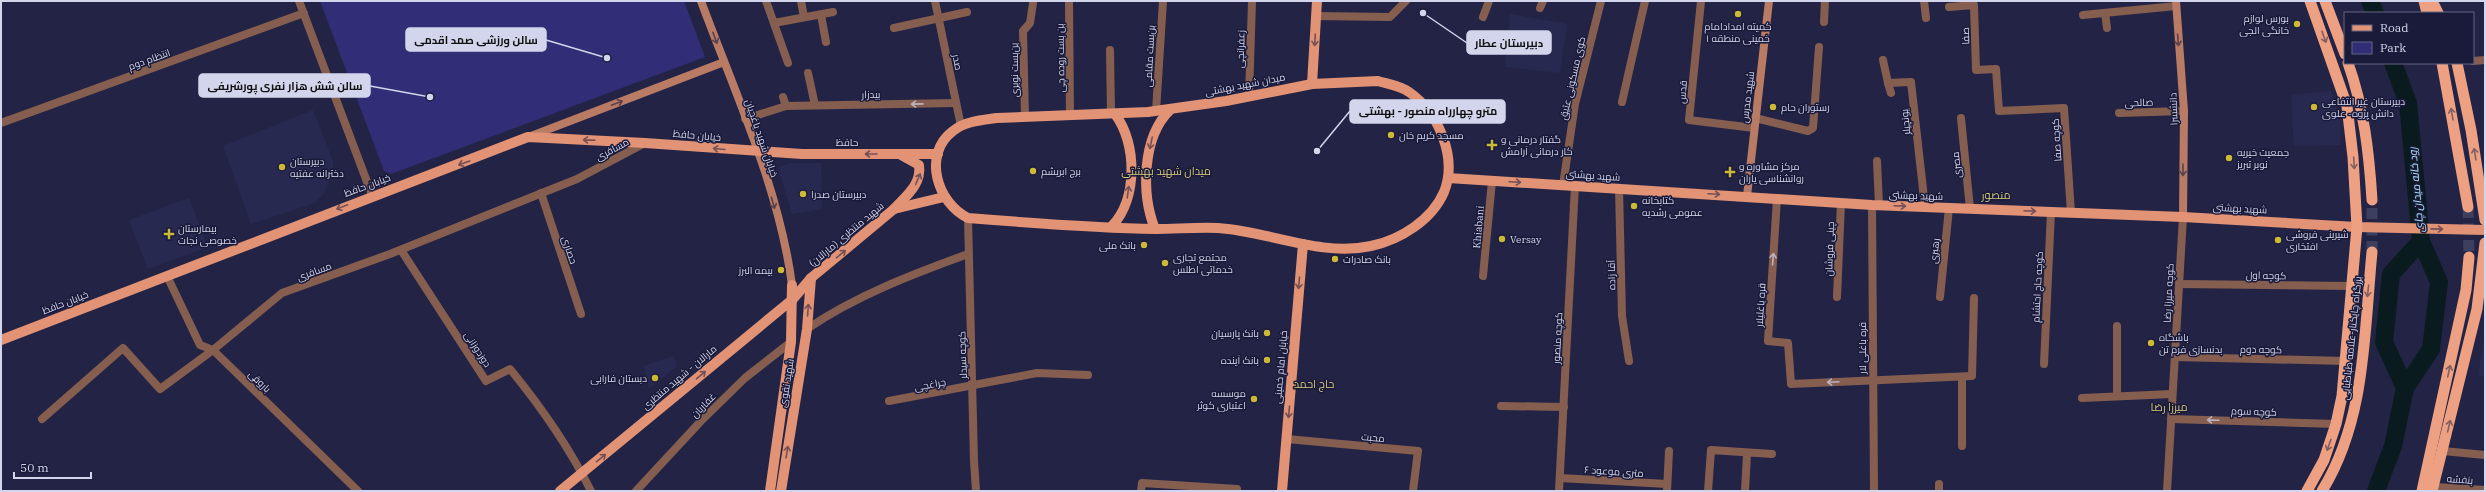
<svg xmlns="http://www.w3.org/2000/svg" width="2486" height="492" viewBox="0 0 2486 492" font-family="'IBM Plex Serif',Cairo,serif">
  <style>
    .built { fill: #282951 }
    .green { fill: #312d76 }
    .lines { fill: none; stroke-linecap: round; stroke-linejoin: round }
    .river { stroke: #0a1b20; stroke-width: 18 }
    .trunk-tunnel { stroke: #3d3f5e; stroke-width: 11; stroke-dasharray: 11 5.5; stroke-linecap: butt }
    .minor { stroke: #855e50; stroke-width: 8 }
    .tertiary { stroke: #855e50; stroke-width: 8 }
    .secondary { stroke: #ba7b65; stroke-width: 8 }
    .primary { stroke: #e29275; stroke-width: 10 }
    .trunk { stroke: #eea083; stroke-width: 11 }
    .oneway { stroke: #845d5e }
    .oneway2 { stroke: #5a414b }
    .oneway3 { stroke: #745055 }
    .oneway4 { stroke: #bbb1bc }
    .poi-dot { fill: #ccb938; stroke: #1a1a3a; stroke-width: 1.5 }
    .labels { text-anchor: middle; stroke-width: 3; stroke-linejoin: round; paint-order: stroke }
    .poi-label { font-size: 10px; fill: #d2d5eb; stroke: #1a1a3a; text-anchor: start }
    .street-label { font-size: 10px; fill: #d2d5eb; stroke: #1a1a3a }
    .neighbourhood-label { font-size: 11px; fill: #d6ca7c; stroke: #1a1a3a }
    .water-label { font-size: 11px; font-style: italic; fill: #aae1f4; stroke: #1a1a3a }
    .leader { fill: none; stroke: #d2d5eb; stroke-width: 1.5 }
    .callout-dot { fill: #d2d5eb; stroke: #1a1a3a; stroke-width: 1.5 }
    .callout { fill: #d2d5eb; stroke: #d2d5eb; stroke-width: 1.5 }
    .callout-label { font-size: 11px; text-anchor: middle; font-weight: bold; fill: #111 }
  </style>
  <rect width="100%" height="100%" fill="#232445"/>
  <g class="built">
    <path d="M1510,14L1567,24L1560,73L1505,67Z"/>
    <path d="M2331,91L2340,119L2341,145L2294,146L2291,95Z"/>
    <path d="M313,110L333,161V172L324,193L315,203L251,224L223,146Z"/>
    <path d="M790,163H821L822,209L792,214L779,171L781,167Z"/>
    <path d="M189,198L208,247L148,269L129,220Z"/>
    <path d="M2484,339H2485V377L2478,375Z"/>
    <path d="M674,356L677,366L649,389L644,366Z"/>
  </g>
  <path class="green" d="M320,1H684L705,57L391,174L384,171Z"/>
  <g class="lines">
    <g class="river">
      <path d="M2370,1L2375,13"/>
      <path d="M2405,388L2431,349L2439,282L2421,241"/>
      <path d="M2376,491L2393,446L2405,388L2384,342L2391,274L2421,241L2408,103L2393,63"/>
    </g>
    <g class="trunk-tunnel">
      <path d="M2468,207L2469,257"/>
      <path d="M2372,252V200"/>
    </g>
    <g class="minor">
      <path d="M766,1L788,63"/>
      <path d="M801,1L804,17"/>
      <path d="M935,1L961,126"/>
      <path d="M1069,1L1070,115"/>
      <path d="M1701,1L1689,120L1754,128"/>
      <path d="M1924,1L1926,18"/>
      <path d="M1949,7L1974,5L1976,70L1996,69L1999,111L2064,108L2071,213"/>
      <path d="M1540,8L1543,1"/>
      <path d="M2105,13L2107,28"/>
      <path d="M821,15L826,42"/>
      <path d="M2083,15L2176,6"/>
      <path d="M1316,16L1390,17L1406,1"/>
      <path d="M1483,17L1489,1"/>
      <path d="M1824,22L1825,1"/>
      <path d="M774,23L833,12"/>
      <path d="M894,28L967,12"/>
      <path d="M1110,50L1111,114"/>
      <path d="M1883,60L1888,83L1911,82L1925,207"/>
      <path d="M2473,61L2485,60"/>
      <path d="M808,73L815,105"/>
      <path d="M1888,83L1891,93"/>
      <path d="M783,97L786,106"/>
      <path d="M1249,97L1252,1"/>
      <path d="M1622,102L1645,1"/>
      <path d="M1156,111L1163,1"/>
      <path d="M2119,113L2184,111"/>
      <path d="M1025,117L1023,31L1030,23L1033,3"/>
      <path d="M1755,118L1808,131L1813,128L1819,47"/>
      <path d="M1961,118L1970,209"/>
      <path d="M745,119L786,106L956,103"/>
      <path d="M1877,161L1879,205"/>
      <path d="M1563,185L1575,104L1601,1"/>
      <path d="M1619,188L1622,316L1629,361"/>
      <path d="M541,193L581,314"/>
      <path d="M1777,198L1768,341L1788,343L1791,384L1972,376L1974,298"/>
      <path d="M1872,205L1874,491"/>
      <path d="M968,218L974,461L976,491"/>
      <path d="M401,250L486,381L510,369C542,408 568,445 591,491"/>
      <path d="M167,276L200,345L213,350L358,491"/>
      <path d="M1483,276L1492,181"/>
      <path d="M2179,284L2352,286"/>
      <path d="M1837,297L1841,203"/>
      <path d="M1940,297L1949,208"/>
      <path d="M2117,326V396"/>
      <path d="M807,329C855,296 913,274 968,254"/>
      <path d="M2175,357L2346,361"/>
      <path d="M2044,364L2051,212"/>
      <path d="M2082,398L2172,394"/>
      <path d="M889,401L1037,373L1088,375"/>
      <path d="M1501,406L1564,407"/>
      <path d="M42,419L123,348L160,389L213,350L282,293L390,254L577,179L645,143"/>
      <path d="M2171,419L2336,424"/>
      <path d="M1287,439L1418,451L1413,491"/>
      <path d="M1962,446V377"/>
      <path d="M2443,451L2485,455"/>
      <path d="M1560,478L1667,484"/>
      <path d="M1939,484V491"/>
      <path d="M2435,487L2485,490"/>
      <path d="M636,491L701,421L745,378L791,342"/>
      <path d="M1141,491L1142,483L1237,489"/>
      <path d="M1559,491L1575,185"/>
      <path d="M1667,491L1669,451"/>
      <path d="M1708,491L1711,450L1772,454"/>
      <path d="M1745,491L1747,454"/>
      <path d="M2167,491L2183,217"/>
    </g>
    <g class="tertiary">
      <path d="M299,1L372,195"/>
      <path d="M1,123L304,13"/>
    </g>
    <g class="secondary">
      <path d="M701,1C735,93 779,187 792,285"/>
      <path d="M2176,1L2184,111L2183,217"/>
      <path d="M531,136L724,62"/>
      <path d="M1747,196L1769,1"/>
    </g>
    <g class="primary">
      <path d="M1378,81C1388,84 1401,86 1409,92C1438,112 1458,157 1444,192C1432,220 1400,240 1371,246C1320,257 1268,231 1218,228C1197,227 1176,229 1156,229C1094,228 1030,223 968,218C937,203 922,154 953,131C965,121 983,120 997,118L1148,112L1226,101L1312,84Z"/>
      <path d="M1312,84L1317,1"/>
      <path d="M1448,178L1872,205L2183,217L2357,227L2485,230"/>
      <path d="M894,209C906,196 922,184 919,165L901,155"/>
      <path d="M1112,226C1138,199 1137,143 1115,114"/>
      <path d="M1155,229C1141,194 1142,137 1170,110"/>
      <path d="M1,340L528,137L645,143L802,154H938"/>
      <path d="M560,491L793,299L811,278L894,209L944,197"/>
      <path d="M770,491L791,342L792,285"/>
      <path d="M781,491L807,329L811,278"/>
      <path d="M1282,491L1303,244"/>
    </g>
    <g class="trunk">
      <path d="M2325,1L2345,54"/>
      <path d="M2424,1L2427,13"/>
      <path d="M2432,1L2438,13"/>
      <path d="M2348,63C2364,108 2369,152 2372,200"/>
      <path d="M2442,63L2468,207"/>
      <path d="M2457,63L2471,130L2485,220"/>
      <path d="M2307,491L2324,460L2336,424L2342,396L2357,227L2353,157L2347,106L2310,1"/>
      <path d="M2322,491C2366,420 2364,333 2372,252"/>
      <path d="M2422,491L2466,290L2469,257"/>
      <path d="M2432,491L2477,309L2485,243"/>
    </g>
  </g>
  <defs><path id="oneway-shaft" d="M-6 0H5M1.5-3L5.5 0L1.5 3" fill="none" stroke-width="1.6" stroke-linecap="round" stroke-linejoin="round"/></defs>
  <g class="oneway">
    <use href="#oneway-shaft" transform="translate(2324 37) rotate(70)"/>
    <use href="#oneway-shaft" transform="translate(2452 114) rotate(-100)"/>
    <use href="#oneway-shaft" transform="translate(2475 154) rotate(-99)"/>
    <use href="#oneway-shaft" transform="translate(2354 163) rotate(87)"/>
    <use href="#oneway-shaft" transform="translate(2368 291) rotate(96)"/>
    <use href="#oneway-shaft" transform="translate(2449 371) rotate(-78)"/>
    <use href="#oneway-shaft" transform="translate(2449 426) rotate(-77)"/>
    <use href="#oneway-shaft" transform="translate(2329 445) rotate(109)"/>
  </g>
  <g class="oneway2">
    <use href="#oneway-shaft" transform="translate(715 38) rotate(70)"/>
    <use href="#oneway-shaft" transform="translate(2178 40) rotate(86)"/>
    <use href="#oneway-shaft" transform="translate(617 103) rotate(-21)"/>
    <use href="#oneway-shaft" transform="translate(2183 170) rotate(90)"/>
    <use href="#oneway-shaft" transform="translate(773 203) rotate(74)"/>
  </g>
  <g class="oneway3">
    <use href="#oneway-shaft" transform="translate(1315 40) rotate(93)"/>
    <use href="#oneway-shaft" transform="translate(589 140) rotate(-178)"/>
    <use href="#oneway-shaft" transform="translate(1151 143) rotate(102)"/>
    <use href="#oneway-shaft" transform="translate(719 149) rotate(-175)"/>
    <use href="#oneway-shaft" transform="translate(871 154) rotate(180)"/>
    <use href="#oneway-shaft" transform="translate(464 163) rotate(160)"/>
    <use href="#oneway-shaft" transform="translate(918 179) rotate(-67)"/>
    <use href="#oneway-shaft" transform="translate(1515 182) rotate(3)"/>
    <use href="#oneway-shaft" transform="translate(1128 192) rotate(-82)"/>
    <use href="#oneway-shaft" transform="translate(1714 194) rotate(3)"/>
    <use href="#oneway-shaft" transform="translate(1900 206) rotate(2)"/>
    <use href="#oneway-shaft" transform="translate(342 207) rotate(158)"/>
    <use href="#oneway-shaft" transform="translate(2030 211) rotate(2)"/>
    <use href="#oneway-shaft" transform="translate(2437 229) rotate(1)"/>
    <use href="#oneway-shaft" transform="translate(841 254) rotate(-40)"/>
    <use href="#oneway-shaft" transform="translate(1299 283) rotate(95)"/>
    <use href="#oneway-shaft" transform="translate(808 310) rotate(-86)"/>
    <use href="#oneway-shaft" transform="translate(701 375) rotate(-40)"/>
    <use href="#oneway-shaft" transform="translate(1289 412) rotate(95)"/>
    <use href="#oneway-shaft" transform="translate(787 452) rotate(-81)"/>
    <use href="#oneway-shaft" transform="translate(601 458) rotate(-39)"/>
  </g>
  <g class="oneway4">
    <use href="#oneway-shaft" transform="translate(917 104) rotate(179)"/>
    <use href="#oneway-shaft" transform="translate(1773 259) rotate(-86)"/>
    <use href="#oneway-shaft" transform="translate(1833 382) rotate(177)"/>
    <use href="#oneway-shaft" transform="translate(2213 420) rotate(-178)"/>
  </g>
  <g class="poi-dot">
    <circle cx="1738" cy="14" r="4"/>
    <circle cx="2297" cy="24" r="4"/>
    <circle cx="1773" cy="107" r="4"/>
    <circle cx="2314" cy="107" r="4"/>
    <circle cx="1391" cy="135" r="4"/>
    <path d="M1490 139h4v4h4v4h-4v4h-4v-4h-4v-4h4z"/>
    <circle cx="2229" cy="158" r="4"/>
    <circle cx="282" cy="167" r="4"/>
    <circle cx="1033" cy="171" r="4"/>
    <path d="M1728 166h4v4h4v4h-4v4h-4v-4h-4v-4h4z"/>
    <circle cx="803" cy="194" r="4"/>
    <circle cx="1634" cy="206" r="4"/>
    <path d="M167 228h4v4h4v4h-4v4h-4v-4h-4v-4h4z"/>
    <circle cx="1502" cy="239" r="4"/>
    <circle cx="2278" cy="240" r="4"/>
    <circle cx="1144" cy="245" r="4"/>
    <circle cx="1335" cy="259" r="4"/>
    <circle cx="1165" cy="263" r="4"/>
    <circle cx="781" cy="270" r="4"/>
    <circle cx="1267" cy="333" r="4"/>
    <circle cx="2151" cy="343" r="4"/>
    <circle cx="1267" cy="360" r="4"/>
    <circle cx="655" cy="378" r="4"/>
    <circle cx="1254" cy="399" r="4"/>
  </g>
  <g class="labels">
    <g class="poi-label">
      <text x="2289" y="22" text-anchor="end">بورس لوازم<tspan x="2289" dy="12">خانگی الجی</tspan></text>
      <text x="1738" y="30" text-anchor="middle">کمیته امدادامام<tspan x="1738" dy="12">خمینی منطقه ۱</tspan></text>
      <text x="2322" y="105">دبیرستان غیر انتفاعی<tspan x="2322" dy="12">دانش پژوه- علوی</tspan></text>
      <text x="1781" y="111">رستوران حام</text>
      <text x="1399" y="139">مسجد کریم خان</text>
      <text x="1501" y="143">گفتار درمانی و<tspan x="1501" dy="12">کار درمانی آرامش</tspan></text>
      <text x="2237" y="156">جمعیت خیریه<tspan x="2237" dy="12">نوبر تبریز</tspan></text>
      <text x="290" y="165">دبیرستان<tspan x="290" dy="12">دخترانه عفتیه</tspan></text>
      <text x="1739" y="170">مرکز مشاوره و<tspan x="1739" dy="12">روانشناسی یاران</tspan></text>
      <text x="1041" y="175">برج ابریشم</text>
      <text x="811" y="198">دبیرستان صدرا</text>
      <text x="1642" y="204">کتابخانه<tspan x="1642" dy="12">عمومی رشدیه</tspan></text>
      <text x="178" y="232">بیمارستان<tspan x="178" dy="12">خصوصی نجات</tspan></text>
      <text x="2286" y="238">شیرینی فروشی<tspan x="2286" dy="12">افتخاری</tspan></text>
      <text x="1510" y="243">Versay</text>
      <text x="1136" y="249" text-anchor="end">بانک ملی</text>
      <text x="1173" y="261">مجتمع تجاری<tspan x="1173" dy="12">خدماتی اطلس</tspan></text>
      <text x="1343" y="263">بانک صادرات</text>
      <text x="773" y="274" text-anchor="end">بیمه البرز</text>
      <text x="1259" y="337" text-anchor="end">بانک پارسیان</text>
      <text x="2159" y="341">باشگاه<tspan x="2159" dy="12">بدنسازی فرم تن</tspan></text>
      <text x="1259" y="364" text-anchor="end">بانک آینده</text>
      <text x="647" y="382" text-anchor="end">دبستان فارابی</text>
      <text x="1246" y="397" text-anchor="end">موسسه<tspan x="1246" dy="12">اعتباری کوثر</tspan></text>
    </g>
    <g class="street-label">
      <text transform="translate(1965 36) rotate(-92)" y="4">صفا</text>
      <text transform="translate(1240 49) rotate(-88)" y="4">زعفرانچی</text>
      <text transform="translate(1149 56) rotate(-87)" y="4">بن‌بست مقامی</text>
      <text transform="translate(1060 58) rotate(-91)" y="4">بن بست روده چی</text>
      <text transform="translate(149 59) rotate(-20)" y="4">انتظام دوم</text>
      <text transform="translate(958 62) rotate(79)" y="4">صدر</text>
      <text transform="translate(1014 70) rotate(-91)" y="4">بن‌بست نوبری</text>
      <text transform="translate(1572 78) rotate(-77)" y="4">کوی مسکونی عتیق</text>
      <text transform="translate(1245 84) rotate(-11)" y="4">میدان شهید بهشتی</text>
      <text transform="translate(1682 92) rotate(-85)" y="4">قدس</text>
      <text transform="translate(871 94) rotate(-1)" y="4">بیدزار</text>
      <text transform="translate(1747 97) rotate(-83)" y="4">شهید مدرس</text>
      <text transform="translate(2139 102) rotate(-2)" y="4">صالحی</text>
      <text transform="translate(2173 109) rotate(-92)" y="4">دانشسرا</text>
      <text transform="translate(1905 122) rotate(-96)" y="4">یونچیلر</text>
      <text transform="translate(697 135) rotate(5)" y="4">خیابان حافظ</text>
      <text transform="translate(762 138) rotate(71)" y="4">خیابان شهید یاغچیان</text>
      <text transform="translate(2056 140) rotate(-94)" y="4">کوچه صفا</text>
      <text x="847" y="146">حافظ</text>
      <text transform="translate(612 149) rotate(-28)" y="4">مسافری</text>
      <text transform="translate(1956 165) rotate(-96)" y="4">مصری</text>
      <text transform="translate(1593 175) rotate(4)" y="4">شهید بهشتى</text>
      <text transform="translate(367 185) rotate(-20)" y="4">خیابان حافظ</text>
      <text transform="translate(1916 195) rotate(2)" y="4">شهید بهشتى</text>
      <text transform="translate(2240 208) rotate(3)" y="4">شهید بهشتى</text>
      <text transform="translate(1478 227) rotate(-85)" y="4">Khiabani</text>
      <text transform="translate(846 234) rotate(-40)" y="4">شهید منتظری (مارالان)</text>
      <text transform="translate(1829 249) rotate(-88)" y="4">چینی فروشان</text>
      <text transform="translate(570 250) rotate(72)" y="4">حصاری</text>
      <text transform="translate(1934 251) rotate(-84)" y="4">رهبری</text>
      <text transform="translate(314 271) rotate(-20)" y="4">مسافری</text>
      <text transform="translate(1611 275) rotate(-91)" y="4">آقا زاده</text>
      <text transform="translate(2266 275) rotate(1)" y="4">کوچه اول</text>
      <text transform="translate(2037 287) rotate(-87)" y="4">کوچه حاج احتشام</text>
      <text transform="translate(2168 293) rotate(-87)" y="4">کوچه میرزا رضا</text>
      <text transform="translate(65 302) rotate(-21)" y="4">خیابان حافظ</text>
      <text transform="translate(1760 305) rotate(-86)" y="4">قره باغلیلار</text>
      <text transform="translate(1557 338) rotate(-87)" y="4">کوچه منصور</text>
      <text transform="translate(2351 338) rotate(-84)" y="4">بزرگراه چایکنار-علامه طباطبایی</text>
      <text transform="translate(1862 348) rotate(-90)" y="4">قره باغلی لار</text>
      <text transform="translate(478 349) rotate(57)" y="4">دوزدوزانی</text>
      <text transform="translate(2261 349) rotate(1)" y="4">کوچه دوم</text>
      <text transform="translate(962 355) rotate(-92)" y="4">کوچه سیدلر</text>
      <text transform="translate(1280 367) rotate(-85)" y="4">خیابان امام خمینی</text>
      <text transform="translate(679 377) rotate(-40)" y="4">مارالان - شهید منتظری</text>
      <text transform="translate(260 381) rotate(44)" y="4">باروقی</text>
      <text transform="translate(786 383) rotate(-81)" y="4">شهید نقوی</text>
      <text transform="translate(930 384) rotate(-10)" y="4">چراغچی</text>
      <text transform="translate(703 405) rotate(-45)" y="4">غفاریان</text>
      <text transform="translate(2254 411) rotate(2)" y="4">کوچه سوم</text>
      <text transform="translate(1373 437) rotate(5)" y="4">محبت</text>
      <text transform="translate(1614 471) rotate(4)" y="4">۶ متری موعود</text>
      <text transform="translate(2460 479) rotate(4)" y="4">بنفشه</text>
    </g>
    <g class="neighbourhood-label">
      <text x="1166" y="175">میدان شهید بهشتی</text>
      <text x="1996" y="199">منصور</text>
      <text x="1314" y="388">حاج احمد</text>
      <text x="2169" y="411">میرزا رضا</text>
    </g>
    <g class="water-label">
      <text transform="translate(2416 190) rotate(-95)" y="4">رود خانه میدان چای</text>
    </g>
  </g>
  <path class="leader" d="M607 58L546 40M1423 13L1467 43M430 97L370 86M1317 151L1350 111"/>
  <g class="callout-dot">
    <circle cx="607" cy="58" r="4"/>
    <circle cx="1423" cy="13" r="4"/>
    <circle cx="430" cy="97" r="4"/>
    <circle cx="1317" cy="151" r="4"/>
  </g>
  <g class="callout">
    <rect x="406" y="28" width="140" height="23" rx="4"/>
    <rect x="1467" y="31" width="84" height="23" rx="4"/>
    <rect x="199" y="74" width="171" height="23" rx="4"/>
    <rect x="1350" y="100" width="155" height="23" rx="4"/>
  </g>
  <g class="callout-label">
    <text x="476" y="44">سالن ورزشی صمد اقدمی</text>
    <text x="1509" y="47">دبیرستان عطار</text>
    <text x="285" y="90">سالن شش هزار نفری پورشریفی</text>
    <text x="1428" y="115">مترو چهارراه منصور - بهشتی</text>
  </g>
  <rect width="2486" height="492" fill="none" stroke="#d2d5eb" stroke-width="4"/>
  <rect x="2344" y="12" width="130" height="52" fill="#1a1a3a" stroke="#646581"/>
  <rect x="2352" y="25" width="20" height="6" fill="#e29275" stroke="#646581"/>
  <text x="2380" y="32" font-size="12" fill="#d2d5eb">Road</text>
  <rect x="2352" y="42" width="20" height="12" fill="#312d76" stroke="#646581"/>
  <text x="2380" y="52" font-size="12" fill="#d2d5eb">Park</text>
  <path d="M14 472v6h77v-6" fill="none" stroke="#d2d5eb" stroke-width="2"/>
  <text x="20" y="472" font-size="12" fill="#d2d5eb" stroke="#1a1a3a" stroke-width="3" paint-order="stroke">50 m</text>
</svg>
